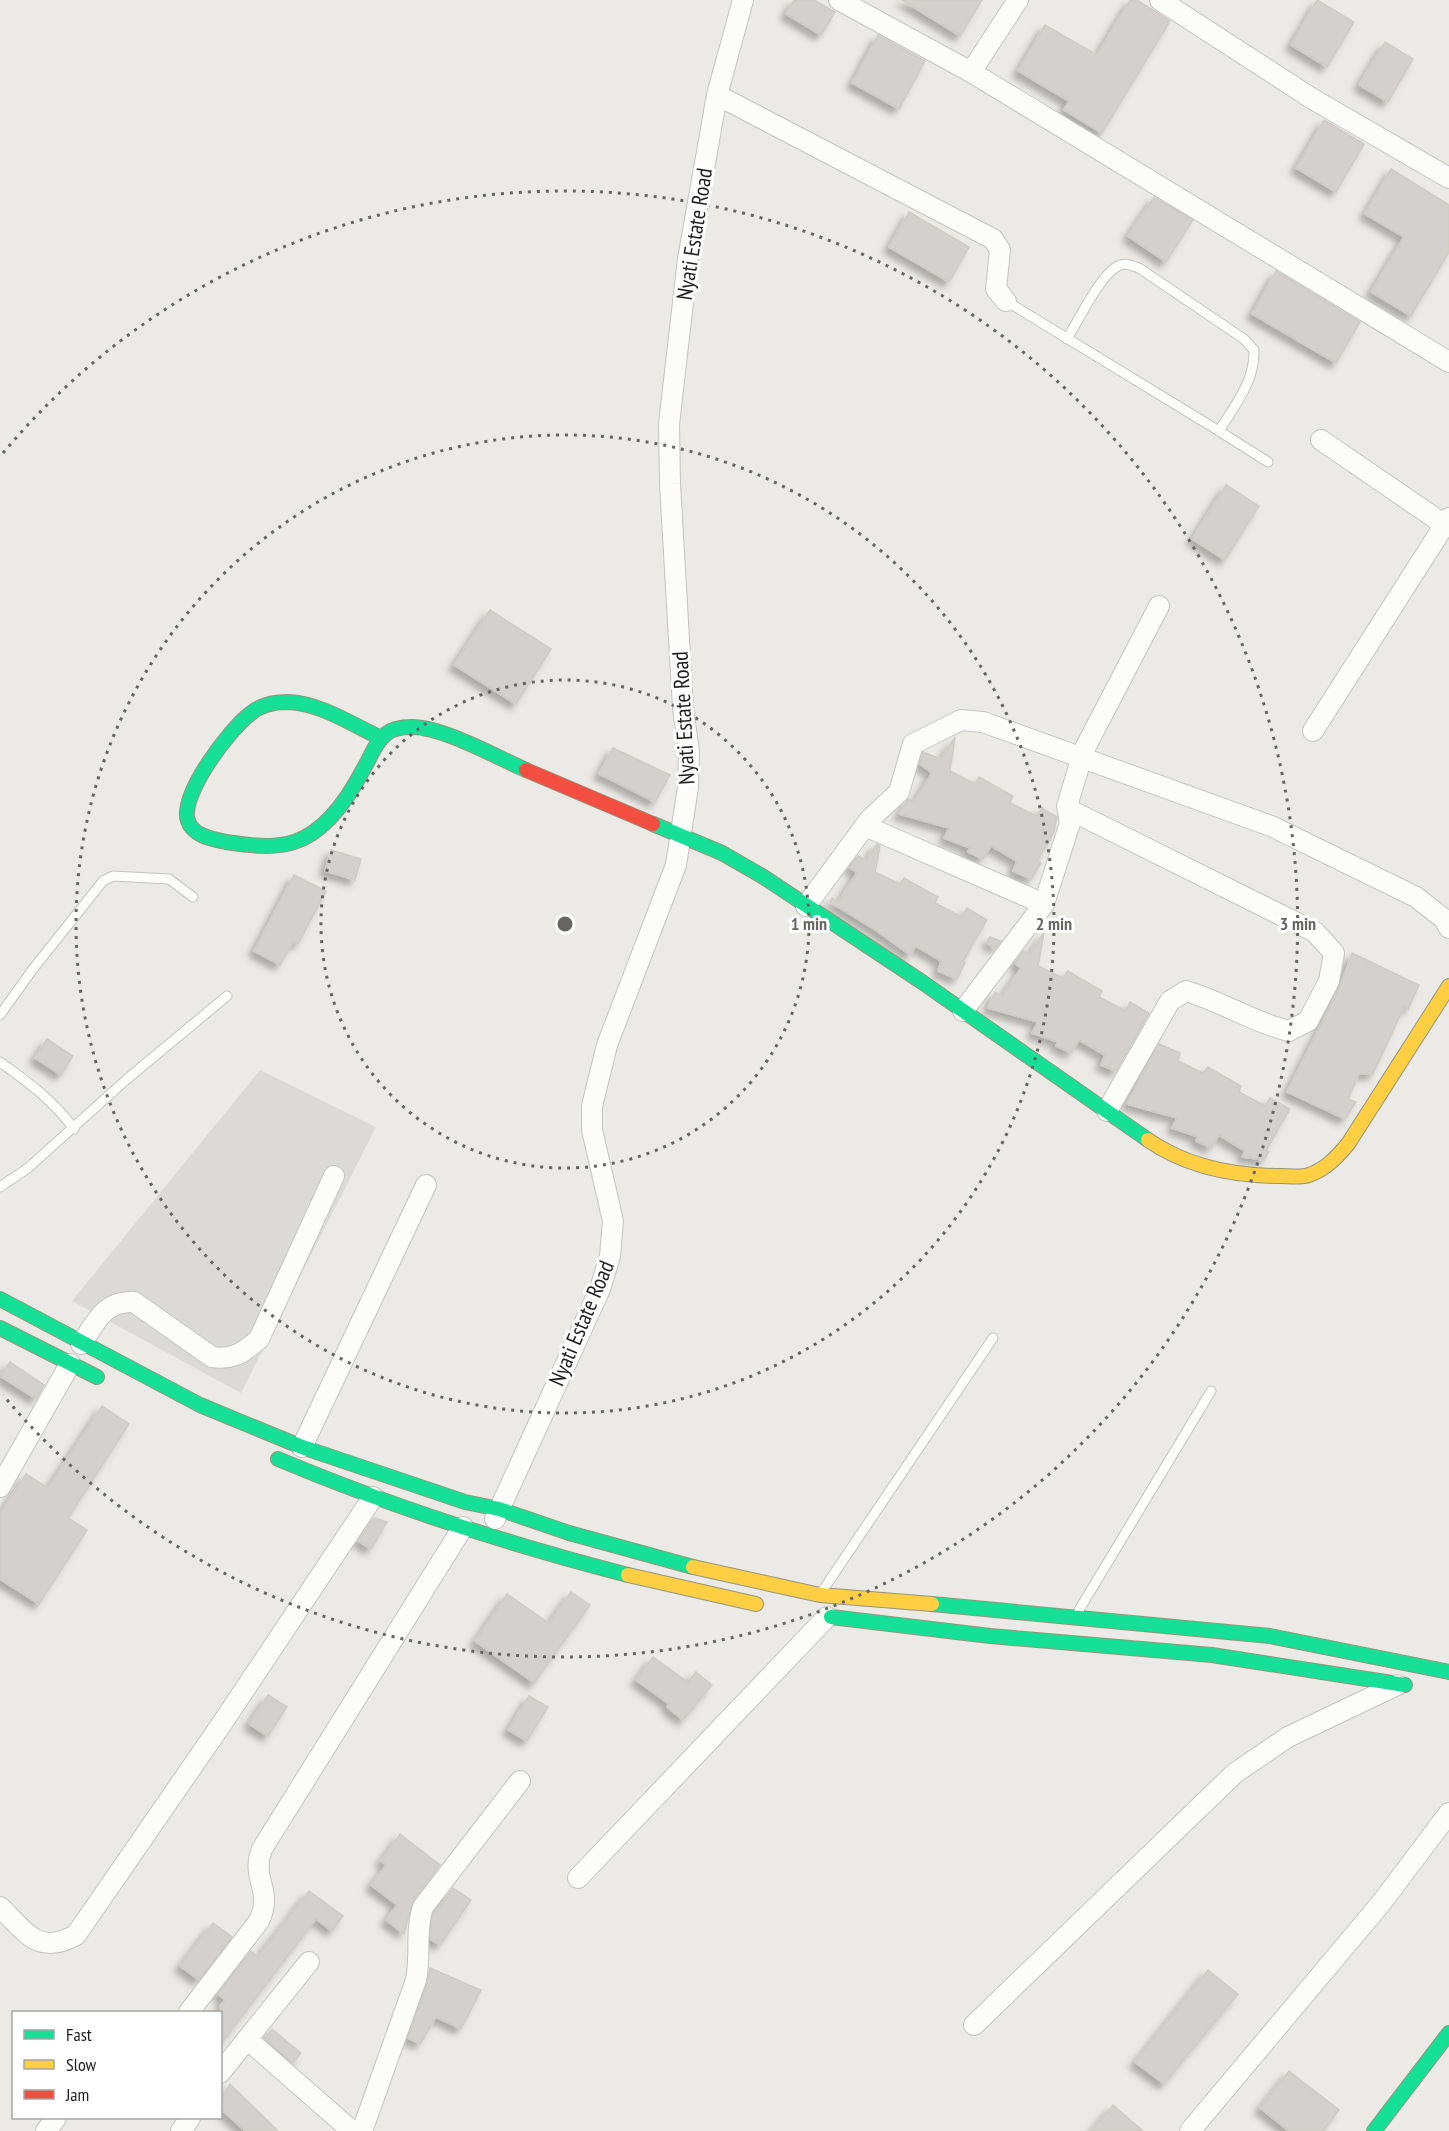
<svg xmlns="http://www.w3.org/2000/svg" width="1449" height="2131" viewBox="0 0 1449 2131" font-family="'PT Sans Narrow',sans-serif">
  <style>
    .residential { fill: #dbdad8 }
    .building { fill: #d3d0cd; stroke: #cfccc8; stroke-width: 1.5; filter: url(#shadow) }
    .lines { fill: none; stroke-linecap: round; stroke-linejoin: round }
    .lane-casing { stroke: #c5c4c2; stroke-width: 11 }
    .street-casing { stroke: #c5c4c2; stroke-width: 22 }
    .fast-casing { stroke: #94957f; stroke-width: 16 }
    .slow-casing { stroke: #94957f; stroke-width: 16 }
    .jam-casing { stroke: #94957f; stroke-width: 16 }
    .lane { stroke: #fcfcfb; stroke-width: 9 }
    .street { stroke: #fcfcfb; stroke-width: 20 }
    .fast { stroke: #16e098; stroke-width: 14 }
    .slow { stroke: #ffcf43; stroke-width: 14 }
    .jam { stroke: #f24e42; stroke-width: 14 }
    .ring { fill: none; stroke: #666564; stroke-width: 3; stroke-dasharray: 3 6 }
    .labels { text-anchor: middle; stroke-width: 6; stroke-linejoin: round; paint-order: stroke }
    .street-label { font-size: 22px; fill: #1e1e1e; stroke: #fff }
    .centre { fill: #666564; stroke: #fff; stroke-width: 3 }
    .ring-label { font-size: 18px; text-anchor: middle; font-weight: bold; fill: #666564; stroke: #fff; stroke-width: 6; stroke-linejoin: round; paint-order: stroke }
  </style>
  <defs>
    <filter id="shadow"><feDropShadow dx="-5.5" dy="5.5" stdDeviation="3" flood-color="#0004"/></filter>
  </defs>
  <rect width="100%" height="100%" fill="#eceae6"/>
  <path class="residential" d="M260,1070L376,1127L241,1393L72,1301Z"/>
  <g class="building">
    <path d="M794,0H814L835,12L821,35L786,14Z"/>
    <path d="M902,0H982L960,36Z"/>
    <path d="M1130,0H1137L1170,21L1102,133L1064,110L1069,101L1018,71L1045,25L1097,55Z"/>
    <path d="M1317,0L1354,22L1327,67L1291,45Z"/>
    <path d="M878,35L925,61L899,109L852,83Z"/>
    <path d="M1385,42L1413,59L1388,102L1359,85Z"/>
    <path d="M1324,120L1364,144L1336,192L1296,168Z"/>
    <path d="M1391,169L1449,205V252L1411,316L1371,292L1404,237L1365,214Z"/>
    <path d="M1154,197L1193,220L1166,262L1128,236Z"/>
    <path d="M909,212L969,247L949,282L889,247Z"/>
    <path d="M1276,271L1360,322L1336,363L1252,314Z"/>
    <path d="M1226,485L1259,506L1225,560L1192,539Z"/>
    <path d="M490,610L551,649L516,704L454,665Z"/>
    <path d="M955,737L950,771L975,784L979,777L1013,796L1010,803L1037,816L1042,808L1057,817L1054,832L1038,860L1041,863L1031,879L1013,871L1017,861L991,846L983,859L968,852L970,848L944,838L949,828L899,814L908,799L914,802L932,773L920,764L923,752L941,759Z"/>
    <path d="M613,748L670,775L655,802L599,774Z"/>
    <path d="M877,844L880,846L875,872L900,884L904,878L938,897L935,903L962,917L967,908L987,920L963,961L965,963L957,979L938,971L941,961L916,946L910,955L874,929L830,902L832,898L838,902L857,873L849,867L858,856L866,860Z"/>
    <path d="M331,850L361,859L355,880L325,871Z"/>
    <path d="M294,875L326,891L298,944L293,942L280,965L254,951Z"/>
    <path d="M1044,932L1038,966L1063,978L1068,971L1102,991L1099,997L1126,1011L1130,1002L1149,1013L1116,1071L1101,1065L1105,1055L1079,1040L1071,1053L1056,1046L1058,1042L1032,1033L1038,1022L988,1008L995,992L1002,996L1021,968L1015,963L1023,951L1030,954Z"/>
    <path d="M990,937L1001,941L995,948L987,942Z"/>
    <path d="M1352,953L1419,985L1408,1009L1404,1007L1373,1074H1359L1348,1099L1356,1102L1345,1119L1287,1092L1340,987Z"/>
    <path d="M47,1039L73,1056L61,1075L35,1058Z"/>
    <path d="M1159,1044L1180,1053L1178,1061L1203,1073L1208,1067L1241,1086L1239,1092L1265,1106L1270,1098L1290,1109L1266,1150L1269,1152L1264,1160L1242,1157L1245,1151L1219,1135L1211,1148L1196,1141L1198,1137L1172,1128L1177,1118L1127,1104Z"/>
    <path d="M10,1362L44,1385L36,1399L0,1376Z"/>
    <path d="M102,1406L129,1424L68,1518L87,1530L39,1604L0,1579V1514L26,1474L48,1488Z"/>
    <path d="M374,1518L387,1522L371,1549L358,1541Z"/>
    <path d="M571,1592L590,1605L534,1683L475,1641L507,1594L549,1623Z"/>
    <path d="M653,1657L688,1682L696,1672L712,1685L683,1720L667,1707L669,1704L636,1680Z"/>
    <path d="M268,1695L287,1707L268,1736L249,1724Z"/>
    <path d="M529,1696L548,1707L527,1741L508,1730Z"/>
    <path d="M400,1834L440,1865L413,1900L404,1934L386,1920L397,1905L371,1885L386,1865L381,1861Z"/>
    <path d="M453,1888L471,1900L440,1945L430,1939L432,1918Z"/>
    <path d="M309,1891L343,1916L332,1931L316,1919L220,2045V2006L225,2000L218,1994L251,1951L258,1957Z"/>
    <path d="M213,1923L232,1937L199,1980L180,1966Z"/>
    <path d="M430,1968L481,1990L461,2029L436,2017L420,2044L408,2038L427,1984Z"/>
    <path d="M1208,1970L1238,1994L1164,2084L1135,2062Z"/>
    <path d="M272,2029L301,2053L293,2063L264,2038Z"/>
    <path d="M1289,2071L1339,2110L1323,2131H1289L1260,2108Z"/>
    <path d="M230,2084L278,2131H245L220,2108V2101Z"/>
    <path d="M1113,2105L1143,2131H1091Z"/>
  </g>
  <g class="lines">
    <g class="lane-casing">
      <g id="lane">
        <path d="M1006,301L1219,431C1235,405 1255,381 1254,350L1244,339L1139,268C1131,265 1124,262 1116,267C1099,278 1078,321 1067,339"/>
        <path d="M1219,431L1268,462"/>
        <path d="M0,1015L33,969L103,881L113,876L169,879L193,897"/>
        <path d="M0,1062C28,1082 54,1101 74,1129"/>
        <path d="M0,1187L28,1168L127,1079L227,996"/>
        <path d="M823,1590L993,1338"/>
        <path d="M1079,1610L1211,1391"/>
      </g>
    </g>
    <g class="street-casing">
      <g id="street">
        <path d="M839,0L971,72L1449,362"/>
        <path d="M1160,0L1311,98L1449,178"/>
        <path d="M971,72L1018,0"/>
        <path d="M717,95L993,239L1000,250L996,289L1006,301"/>
        <path d="M1321,440L1445,525"/>
        <path d="M1313,731L1449,518"/>
        <path d="M1068,809L1315,932L1334,953L1329,981L1308,1021L1289,1031C1252,1022 1223,1002 1186,991L1170,1001L1107,1111"/>
        <path d="M865,826L1044,904"/>
        <path d="M806,906L870,819L899,792L913,744L961,720L983,722L1271,826L1416,897L1444,919L1449,928"/>
        <path d="M963,1011L1044,904L1070,823L1067,806L1084,750L1159,606"/>
        <path d="M81,1344C96,1322 105,1300 134,1302L212,1357C233,1360 243,1353 259,1339L334,1176"/>
        <path d="M302,1447L426,1185"/>
        <path d="M0,1487L70,1364"/>
        <path d="M495,1519L600,1289L610,1256L613,1221L592,1130V1106L607,1045L676,865L688,787L689,752L683,708L670,484L669,424L688,259L717,95L743,0"/>
        <path d="M578,1878L827,1617"/>
        <path d="M0,1907C26,1932 38,1956 76,1935L223,1722L373,1497"/>
        <path d="M189,2012L259,1921C274,1889 250,1880 262,1849L463,1527"/>
        <path d="M974,2025L1235,1773L1288,1737L1397,1685"/>
        <path d="M247,2039L352,2131"/>
        <path d="M220,2073L309,1962"/>
        <path d="M46,2131L56,2118"/>
        <path d="M181,2131L190,2118"/>
        <path d="M362,2131L416,1980C421,1956 415,1930 423,1907L520,1781"/>
        <path d="M1190,2131L1382,1902L1449,1813"/>
      </g>
    </g>
    <g class="fast-casing">
      <g id="fast">
        <path d="M381,738C353,725 320,703 288,702C275,702 260,705 250,714C230,729 179,795 188,821C193,836 212,839 226,842C247,845 273,849 294,842C326,832 349,797 364,768C371,757 375,742 386,734C393,728 403,727 412,727C443,727 496,757 526,770"/>
        <path d="M653,824L722,853L762,876L922,982L1148,1140"/>
        <path d="M0,1299L200,1405L302,1447L465,1502L499,1509L569,1533L693,1567"/>
        <path d="M0,1328L97,1377"/>
        <path d="M278,1459C392,1507 508,1544 628,1575"/>
        <path d="M932,1604L1270,1636L1449,1672"/>
        <path d="M831,1617L990,1636L1212,1655L1405,1685"/>
        <path d="M1374,2131L1449,2033"/>
      </g>
    </g>
    <g class="slow-casing">
      <g id="slow">
        <path d="M1148,1140C1187,1167 1234,1176 1281,1176C1289,1176 1301,1178 1309,1175C1326,1169 1336,1158 1348,1144L1449,986"/>
        <path d="M693,1567L820,1595L932,1604"/>
        <path d="M628,1575L756,1604"/>
      </g>
    </g>
    <g class="jam-casing">
      <path id="jam" d="M526,770L653,824"/>
    </g>
    <use href="#lane" class="lane"/>
    <use href="#street" class="street"/>
    <use href="#fast" class="fast"/>
    <use href="#slow" class="slow"/>
    <use href="#jam" class="jam"/>
  </g>
  <g class="ring">
    <circle cx="565" cy="924" r="244"/>
    <circle cx="565" cy="924" r="489"/>
    <path d="M3 453A733 733 0 1 1 3 1395"/>
  </g>
  <g class="labels">
    <g class="street-label">
      <text transform="translate(694 234) rotate(-81)" y="8">Nyati Estate Road</text>
      <text transform="translate(683 718) rotate(-93)" y="8">Nyati Estate Road</text>
      <text transform="translate(581 1323) rotate(-67)" y="8">Nyati Estate Road</text>
    </g>
  </g>
  <circle cx="565" cy="924" r="9" class="centre"/>
  <g class="ring-label">
    <text x="809" y="930">1 min</text>
    <text x="1054" y="930">2 min</text>
    <text x="1298" y="930">3 min</text>
  </g>
  <rect x="12" y="2011" width="210" height="108" fill="#ffffff" stroke="#a5a5a5" stroke-width="1.5"/>
  <rect x="24" y="2030" width="30" height="9" fill="#16e098" stroke="#a5a5a5" stroke-width="1.5"/>
  <text x="66" y="2041" font-size="18" fill="#1e1e1e">Fast</text>
  <rect x="24" y="2060" width="30" height="9" fill="#ffcf43" stroke="#a5a5a5" stroke-width="1.5"/>
  <text x="66" y="2071" font-size="18" fill="#1e1e1e">Slow</text>
  <rect x="24" y="2090" width="30" height="9" fill="#f24e42" stroke="#a5a5a5" stroke-width="1.5"/>
  <text x="66" y="2101" font-size="18" fill="#1e1e1e">Jam</text>
</svg>
